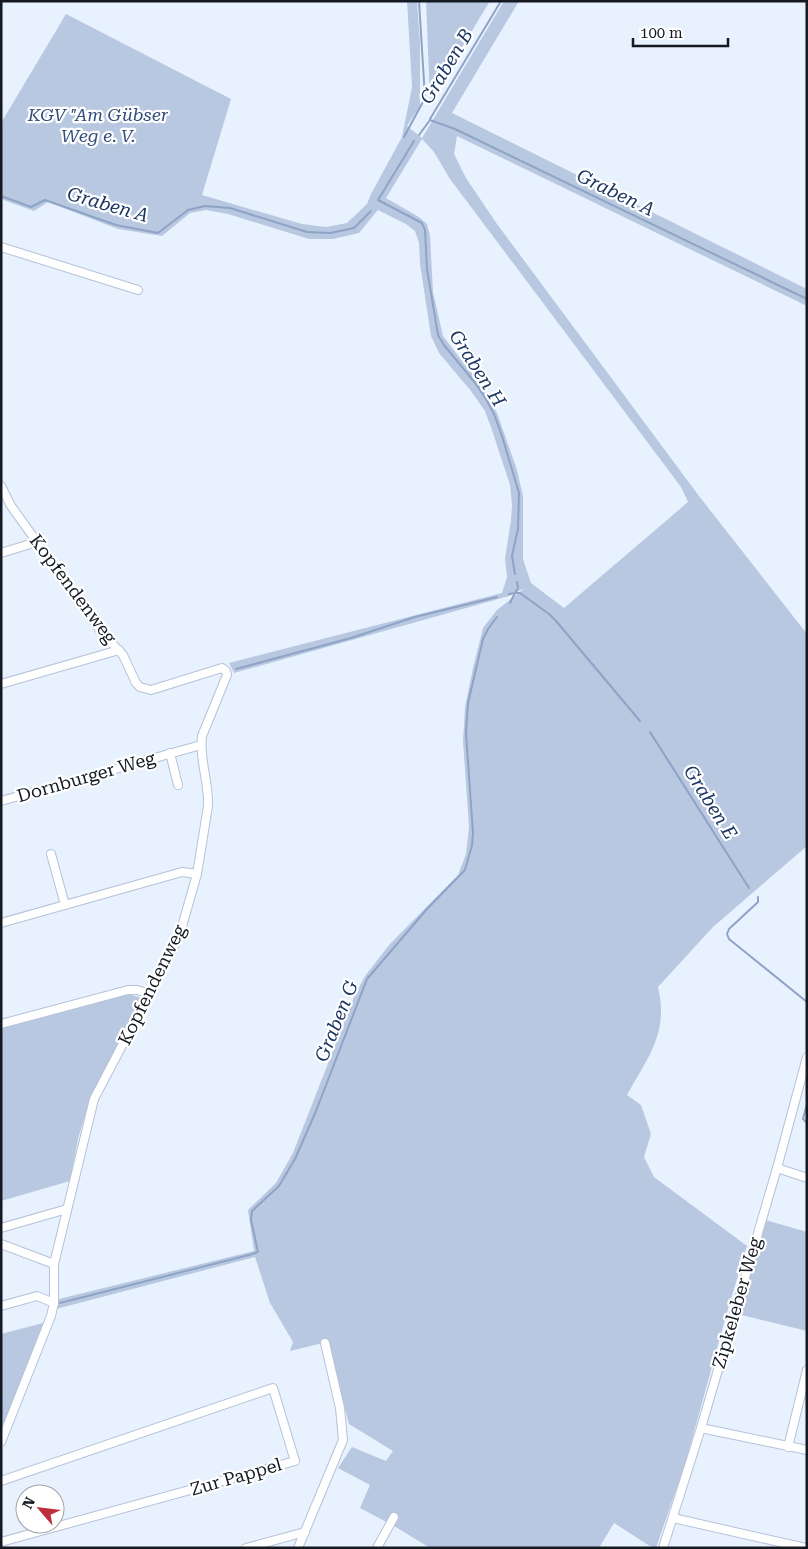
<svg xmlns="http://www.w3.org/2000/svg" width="808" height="1549" viewBox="0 0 808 1549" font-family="'Roboto Serif',serif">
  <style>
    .green { fill: #b9c8e1; fill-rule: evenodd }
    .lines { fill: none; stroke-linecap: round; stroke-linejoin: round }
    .stream { stroke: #8ea3c5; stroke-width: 2 }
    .minor-casing { stroke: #b5c2d8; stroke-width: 10 }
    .minor { stroke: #fff; stroke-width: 8 }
    .labels { text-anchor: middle; stroke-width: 4.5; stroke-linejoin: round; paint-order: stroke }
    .park-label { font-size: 18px; font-style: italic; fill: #314d7c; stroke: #fff }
    .street-label { font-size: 18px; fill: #151a22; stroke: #fff }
    .water-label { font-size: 19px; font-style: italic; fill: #1b3663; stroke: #fff }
  </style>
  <rect width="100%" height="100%" fill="#e8f1fe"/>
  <g class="green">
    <path d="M407,1H417L420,43V106L407,126L422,138L504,1H519L452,113L807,289V306L457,136L454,154L466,178L497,224L699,496L807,634V846L713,927L658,987C669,1033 648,1057 627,1095L641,1105L651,1134L644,1157L654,1177L747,1246L727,1312L686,1461L656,1548H653L614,1523L599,1548H430L394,1526L360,1508L370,1485L338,1468L352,1447L386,1461L393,1451L349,1424L327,1342L290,1351L293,1342L270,1303L255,1257L56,1309L59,1299L254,1251L248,1210L276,1183L293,1153L354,997L365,976L389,945L458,875L466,854L469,827L463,741L465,707L473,668L483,628L497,610L525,588L509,596L234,673L229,663L502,593L507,577L505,559L511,520L512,505L510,485L492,430L485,411L471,391L439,353L431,336L420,264L419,243L415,231L406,224L378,210L359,233L333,239H309L228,214L206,210L190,213L162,236L118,229L48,202L34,211L1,199V123L66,14L231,99L202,195L302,224L326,227L347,223L367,204L371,194L402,137L412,87ZM422,139L434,152L450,179L681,487L688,502L564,608L531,583L523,559V496L517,470L497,413L477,380L443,336L433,292L430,236L427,224L419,217L386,198Z"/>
    <path d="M426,1H490L430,100Z"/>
    <path d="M129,994L141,998L90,1099L78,1139L70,1181L1,1201V1027Z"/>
    <path d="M762,1219L807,1232V1331L737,1314Z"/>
    <path d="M43,1323L8,1422L1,1424V1334Z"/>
  </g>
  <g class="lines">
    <g class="stream">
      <path d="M430,119L501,1"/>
      <path d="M419,135L430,120L455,129L807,299"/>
      <path d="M404,137L425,98L419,1"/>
      <path d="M414,141L378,200L422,223L425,230L427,269L438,335L444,345L476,384L486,399L494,414L502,436L519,493L518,529L512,556L515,574"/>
      <path d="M1,196L31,207L45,200L116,225L158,233L188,210L205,206L230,208L307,232L330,233L354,228L371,211"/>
      <path d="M509,594L515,593L518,588L517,582"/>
      <path d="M510,603L515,593H520L549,614L556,621L640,721"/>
      <path d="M236,669L351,638L415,617L497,597"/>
      <path d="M650,732L749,888"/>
      <path d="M758,897V902L729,929L727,934L729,939L807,1002"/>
      <path d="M807,1104L803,1119L807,1123"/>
      <path d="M60,1303L249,1255L258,1252L251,1220L252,1211L279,1186L295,1159L316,1111L367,979L427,909L465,870L472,845L473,833L466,733L468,703L483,639L488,629L497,617"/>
    </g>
    <g class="minor-casing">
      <g id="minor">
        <path d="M1,247L138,290"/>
        <path d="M1,486L11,506L37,542L102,633L123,655L136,683L140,687L151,690L222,668L226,671L227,675L202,736C199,759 209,782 208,806L197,874L179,937L94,1099L54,1264V1303L51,1316L1,1442"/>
        <path d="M1,553L37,542"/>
        <path d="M1,684L119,650"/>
        <path d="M170,753L178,785"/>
        <path d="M1,801L201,745"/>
        <path d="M51,854L65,905"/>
        <path d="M1,923L182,872L197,874"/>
        <path d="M1,1024L128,990H137L150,994"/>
        <path d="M777,1168L807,1178"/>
        <path d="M1,1228L67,1209"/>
        <path d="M1,1244L54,1264"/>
        <path d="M1,1306L37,1296L54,1303"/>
        <path d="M701,1428L807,1450"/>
        <path d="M788,1447L807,1370"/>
        <path d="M1,1481L273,1388L295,1461L1,1542"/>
        <path d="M673,1518L806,1548"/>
        <path d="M246,1548L305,1532"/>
        <path d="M298,1548L343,1440L340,1408L325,1343"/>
        <path d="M377,1548L394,1517"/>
        <path d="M663,1548L701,1428L777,1168L807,1057"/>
      </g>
    </g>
    <use href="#minor" class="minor"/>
  </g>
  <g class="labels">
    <g class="park-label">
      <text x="98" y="121">KGV "Am Gübser<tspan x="98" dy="21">Weg e. V.</tspan></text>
    </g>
    <g class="street-label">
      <text transform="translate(73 589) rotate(53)" y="6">Kopfendenweg</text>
      <text transform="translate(86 777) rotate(-16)" y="6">Dornburger Weg</text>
      <text transform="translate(152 985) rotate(-64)" y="6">Kopfendenweg</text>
      <text transform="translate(737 1303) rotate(-74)" y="6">Zipkeleber Weg</text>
      <text transform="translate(236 1477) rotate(-16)" y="6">Zur Pappel</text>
    </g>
    <g class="water-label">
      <text transform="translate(446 66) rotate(-59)" y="7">Graben B</text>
      <text transform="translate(616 192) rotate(26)" y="7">Graben A</text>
      <text transform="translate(108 204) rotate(16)" y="7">Graben A</text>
      <text transform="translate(478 368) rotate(57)" y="7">Graben H</text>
      <text transform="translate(711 802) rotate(58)" y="7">Graben E</text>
      <text transform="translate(336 1021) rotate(-68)" y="7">Graben G</text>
    </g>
  </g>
  <rect width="808" height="1549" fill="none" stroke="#151a22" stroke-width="5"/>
  <g transform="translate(40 1509) rotate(298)"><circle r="24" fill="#ffffff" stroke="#a1a3a7"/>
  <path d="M0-4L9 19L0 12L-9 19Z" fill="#bf2f3b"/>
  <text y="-8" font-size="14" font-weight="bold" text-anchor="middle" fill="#151a22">N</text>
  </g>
  <path d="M633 38v8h95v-8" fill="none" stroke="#151a22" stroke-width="2.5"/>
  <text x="640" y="38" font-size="15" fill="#151a22" stroke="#ffffff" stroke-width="4" paint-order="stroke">100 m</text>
</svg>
